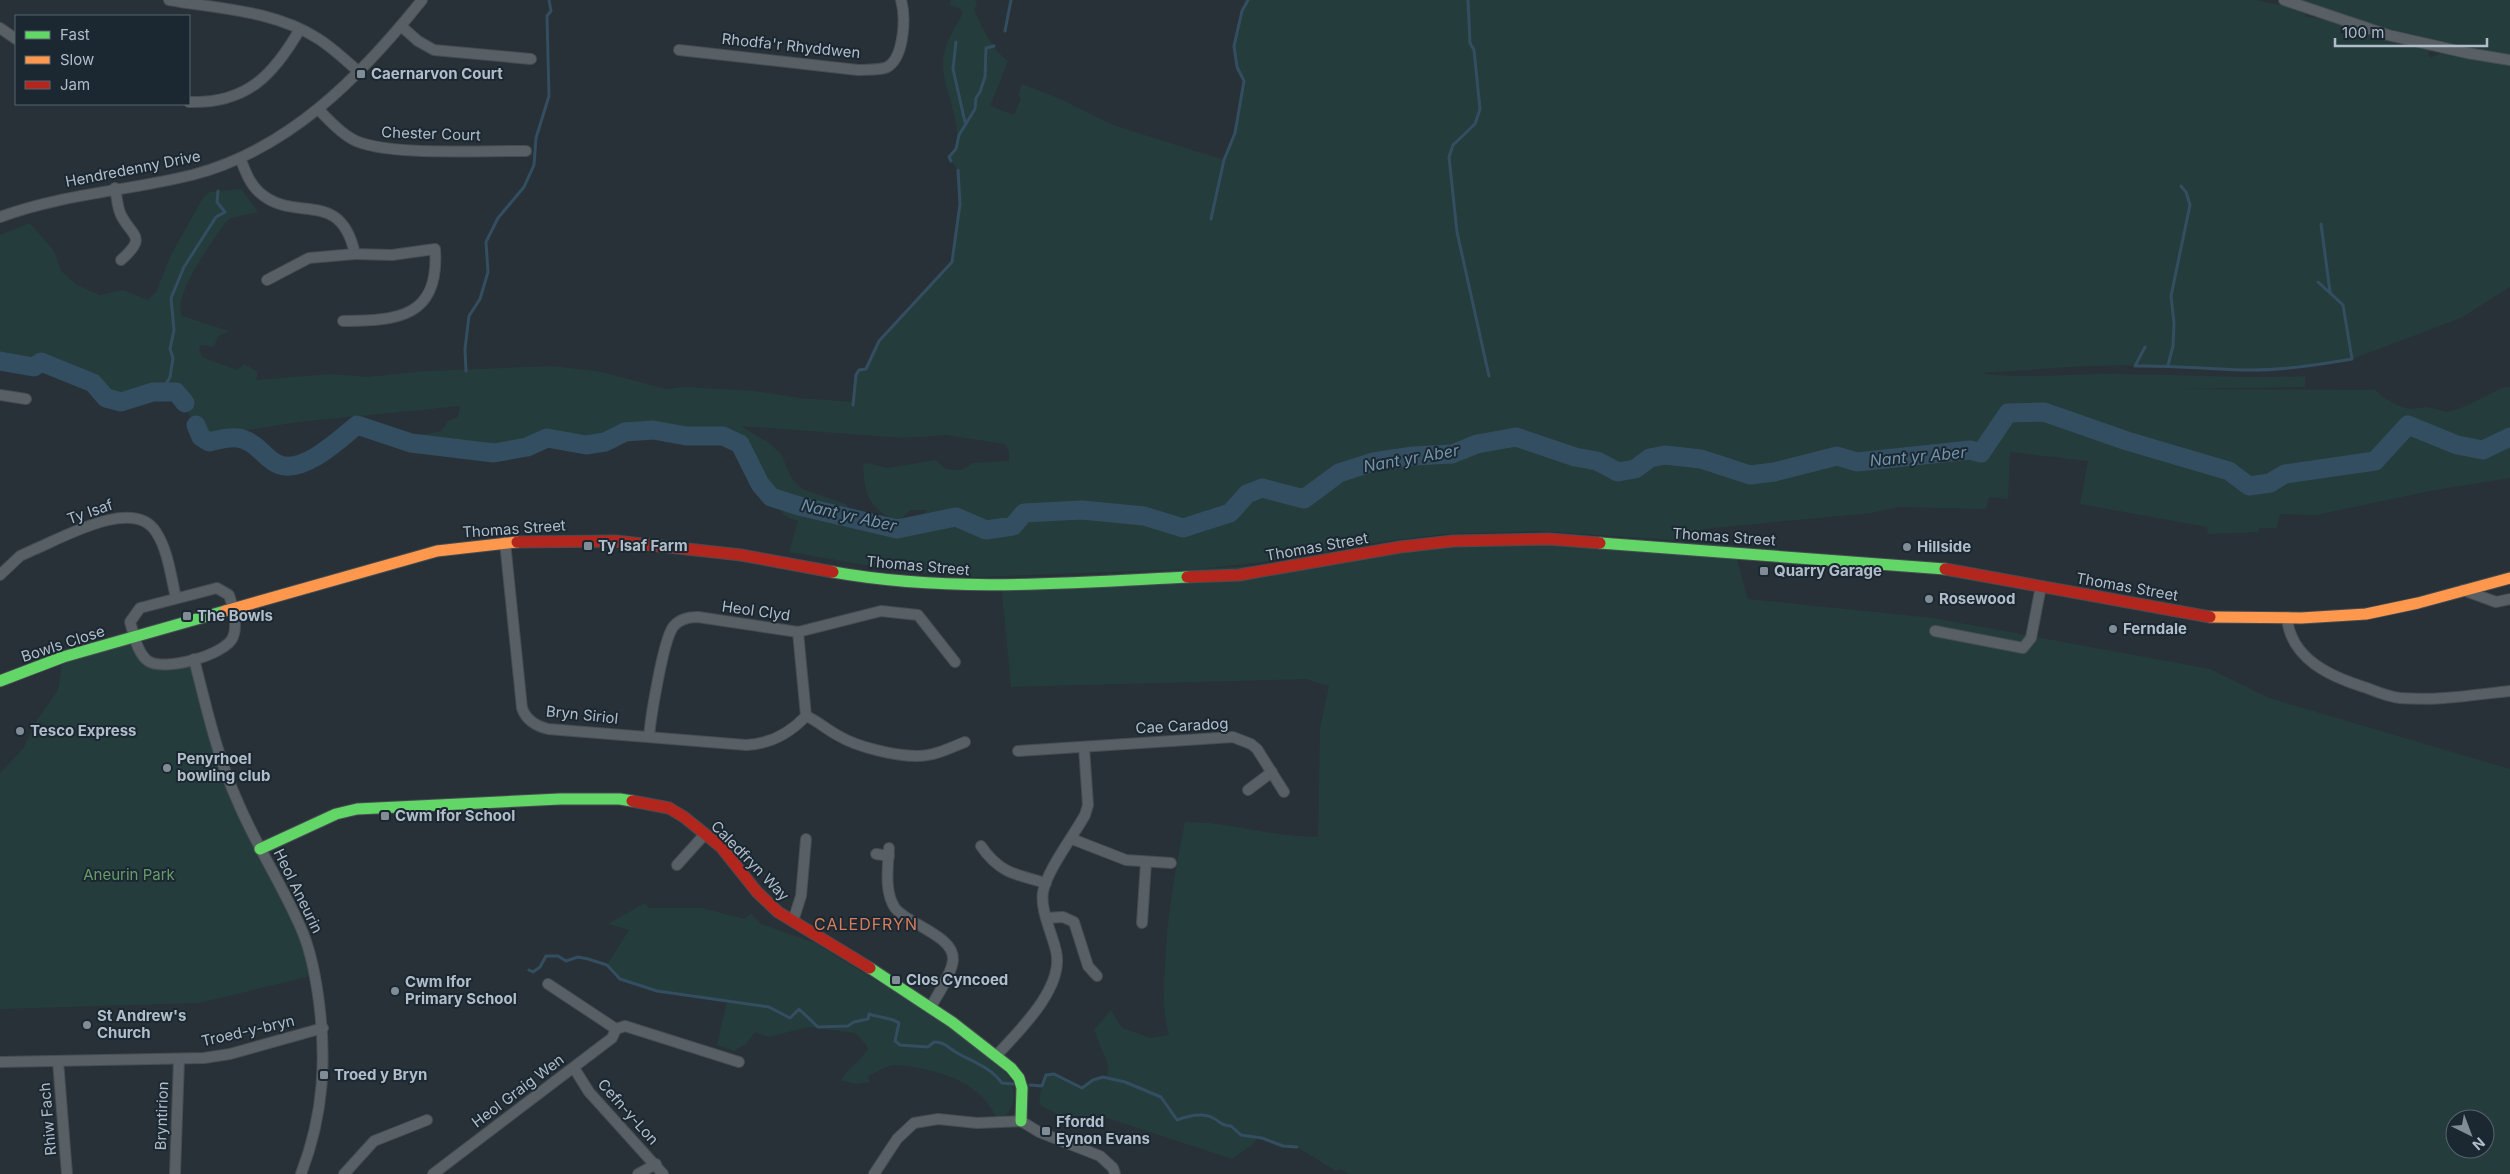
<svg xmlns="http://www.w3.org/2000/svg" width="2510" height="1174" viewBox="0 0 2510 1174" font-family="Inter,sans-serif">
  <style>
    .green { fill: #253c3c; fill-rule: evenodd }
    .lines { fill: none; stroke-linecap: round; stroke-linejoin: round }
    .stream { stroke: #344e61; stroke-width: 3 }
    .river { stroke: #344e61; stroke-width: 19 }
    .street-casing { stroke: #464d52; stroke-width: 12 }
    .fast-casing { stroke: #464d52; stroke-width: 13 }
    .slow-casing { stroke: #464d52; stroke-width: 13 }
    .jam-casing { stroke: #464d52; stroke-width: 13 }
    .street { stroke: #585f65; stroke-width: 10 }
    .fast { stroke: #63d668; stroke-width: 11 }
    .slow { stroke: #ff974d; stroke-width: 11 }
    .jam { stroke: #b3261e; stroke-width: 11 }
    .poi-dot { fill: #818d96; stroke: #1b2832; stroke-width: 2 }
    .labels { text-anchor: middle; stroke-width: 4; stroke-linejoin: round; paint-order: stroke }
    .street-label { font-size: 15px; fill: #b1bec9; stroke: #1b2832 }
    .poi-label { font-size: 15px; font-weight: bold; fill: #b1bec9; stroke: #1b2832; text-anchor: start }
    .park-label { font-size: 15px; fill: #679b6a; stroke: #1b2832 }
    .water-label { font-size: 16px; font-style: italic; fill: #7095ad; stroke: #1b2832 }
    .neighbourhood-label { font-size: 16px; letter-spacing: 1px; fill: #d97d5c; stroke: #1b2832 }
  </style>
  <rect width="100%" height="100%" fill="#283137"/>
  <g class="green">
    <path d="M951,0H975L977,5L974,10C983,28 991,49 1008,61L990,106L1014,115L1021,98L1018,96L1022,84L1058,98L1113,125L1224,160L1235,133L1244,81L1237,67L1234,46L1242,11L1248,0H2257L2304,11L2306,17L2318,18L2435,50L2428,53L2430,58L2443,52L2510,64V287L2461,318L2352,359L2324,364L2241,370L2168,365L2084,366L1981,373C2024,380 2070,373 2114,374C2178,374 2241,379 2305,376V387L2178,389L2375,390L2384,398L2399,406L2410,409L2427,407L2447,412L2461,408L2504,387H2510V478L2430,491L2316,515L2280,514L2277,528H2259L2258,532L2208,534L2207,527L2080,504L2088,461L2010,452L2008,499L1989,497L1986,509L1899,507L1871,513L1703,529V542L1540,531L1443,534L1373,543L1297,558L1200,569L1268,565L1518,534L1733,545L1748,599L1933,618L2210,669L2269,698L2510,769V1174H1348L1341,1169L1336,1171L1297,1147L1283,1146L1258,1137L1252,1145L1232,1159L1101,1116H1061L1041,1106L1039,1099L1046,1075L1054,1074L1082,1088L1093,1080L1107,1078L1108,1065L1094,1030L1111,1010L1122,1028L1151,1038L1169,1035C1162,1010 1164,991 1165,966C1167,917 1175,870 1185,822C1230,822 1273,837 1318,837L1320,729L1329,686L1306,679L1011,687L1001,581L1192,569L976,577L907,572L789,552L798,521C784,517 780,514 778,500L771,497L760,484L740,444L723,436H686L653,430L625,432L605,442L586,445L547,438L527,447L494,453L402,440L441,431L448,421L458,417L460,406L298,422L241,431L209,442C194,432 188,407 176,392H153L121,402L106,398L93,383L41,362L34,367L0,361V235L30,223L54,251L61,271L77,285L100,295L123,290L148,300L156,292L172,253L204,196L209,192L241,189L258,212L231,218L225,223C213,241 172,295 182,316L229,331L218,336L214,347L201,345L199,349L202,357L237,370L244,364L258,372L256,380L330,374L368,377L426,371L553,366L602,372L666,389L684,387L755,391L799,398L853,402L856,375L859,370L866,368L879,341L952,261L960,204L958,170L949,157C969,136 945,95 943,68C942,57 947,41 953,31C956,24 963,18 962,10L950,5ZM741,426L904,438L946,435L1005,444L1009,451V461L973,463L962,470H954L946,469L935,460L888,468L866,463L863,466C865,497 869,507 898,522L910,510H927L914,525L897,529L856,519L846,504L802,489L792,479L781,454L769,443ZM2455,1119H2485V1149H2455Z"/>
    <path d="M2300,0H2510V54C2465,52 2401,33 2358,19C2338,13 2319,5 2300,0Z"/>
    <path d="M135,637L148,661L194,659L236,799L303,932L315,975L199,1003L0,1009V773L23,749L37,720L58,690L63,657Z"/>
    <path d="M645,903L649,908H702L744,919L751,914L761,924L815,943L945,1023L1009,1076L1014,1093L1013,1104L1007,1114L997,1119C982,1085 947,1072 912,1067C905,1066 896,1064 889,1066C882,1068 875,1073 868,1076L870,1082L856,1084L841,1080C848,1068 860,1061 868,1049L865,1043L855,1033L809,1027L768,1037L755,1032L746,1044L734,1051L717,1045L727,1001L683,993C671,997 633,985 621,979C616,977 611,969 607,965L629,930L608,924Z"/>
  </g>
  <g class="lines">
    <g class="stream">
      <path d="M1468,0L1470,43L1474,50L1480,109L1475,124L1453,145L1449,157L1457,232L1489,376"/>
      <path d="M1005,31L1011,0"/>
      <path d="M956,42L953,69L965,122"/>
      <path d="M951,161L949,157L956,149L959,135L975,109L976,98L980,92L985,77L986,48L994,46"/>
      <path d="M1211,219L1224,160L1235,133L1244,81L1237,67L1234,46L1242,11L1248,0"/>
      <path d="M2321,224L2330,292"/>
      <path d="M2145,347L2135,366C2171,365 2206,369 2242,370C2279,371 2316,365 2352,359L2343,305L2318,282"/>
      <path d="M2168,365L2173,346L2174,323L2171,296L2190,205L2186,192L2181,186"/>
      <path d="M466,371L465,349L469,316L480,299L488,272L486,242L498,218L524,187L534,165L536,138L549,96L547,16L551,11L549,0"/>
      <path d="M161,392L170,377L173,358L170,349L174,330L171,298L184,267L216,217L225,212L217,202L218,191"/>
      <path d="M853,405L856,375L859,370L866,369L879,341L952,262L960,204L958,170"/>
      <path d="M529,970L533,972L540,967L546,956H558L566,961L578,957L588,959L607,965L620,979L657,991L769,1007L790,1018L799,1009L818,1027L848,1026L854,1022L868,1019L869,1014C879,1018 891,1017 899,1023L895,1041L900,1045L928,1047L934,1042C946,1042 949,1049 959,1054C976,1063 991,1068 1002,1083L1013,1084"/>
      <path d="M1030,1085L1042,1086L1046,1075L1054,1074L1082,1088L1093,1080L1103,1077L1125,1082L1161,1097L1177,1120C1188,1116 1202,1112 1213,1118C1221,1122 1222,1126 1231,1126L1241,1135L1262,1138L1283,1146L1297,1147"/>
    </g>
    <g class="river">
      <path d="M0,361L34,367L41,362L93,383L106,398L121,402L153,392H176L185,403"/>
      <path d="M196,425L201,437L209,442C233,436 244,434 262,452C267,457 273,463 280,465C305,473 340,439 357,425L411,443L494,453L527,447L547,438L586,445L605,442L625,432L653,430L686,436H723L740,444L760,484L771,497L799,506L897,529L956,517L986,530L1013,526L1024,513L1082,510L1144,516L1183,528L1230,513L1247,494L1262,488L1304,499L1339,473L1373,462L1413,456L1452,454L1477,444L1516,437L1575,457L1597,461L1618,472L1635,469L1650,458L1665,455L1701,459L1750,475L1774,472L1837,456L1857,462L1970,450L1981,453L2008,413L2044,412L2127,441L2229,471L2249,486L2270,483L2285,474L2375,461L2408,425L2457,445L2483,450L2510,437"/>
    </g>
    <g class="street-casing">
      <g id="street">
        <path d="M169,0C219,9 272,10 317,38C332,47 345,60 359,72"/>
        <path d="M2284,0L2388,35L2467,53L2510,60"/>
        <path d="M401,26L418,41L434,50L531,59"/>
        <path d="M0,28L16,39"/>
        <path d="M679,50L858,70C866,69 882,71 889,66C904,55 906,17 901,0"/>
        <path d="M189,102C246,104 273,76 300,29"/>
        <path d="M318,109C329,120 339,132 352,139C384,157 486,150 526,151"/>
        <path d="M240,158C245,170 249,183 259,192C295,225 340,186 355,254L392,255L435,249C440,317 398,321 343,321"/>
        <path d="M115,188C117,197 117,207 121,215C132,237 148,236 121,260"/>
        <path d="M0,217C62,194 127,191 192,175C289,150 361,76 422,0"/>
        <path d="M267,280L309,258L355,254"/>
        <path d="M0,395L26,399"/>
        <path d="M505,542L522,708C526,720 536,726 548,729L746,745C770,744 790,733 806,716"/>
        <path d="M0,575L20,556L33,550C62,538 134,496 156,532C168,550 171,577 176,598"/>
        <path d="M217,588L229,595C233,607 238,625 233,637C226,655 164,672 148,661C137,653 134,634 130,622L140,608Z"/>
        <path d="M2463,590L2496,602L2510,599"/>
        <path d="M2287,617C2290,659 2331,677 2367,688C2377,692 2389,697 2400,698C2437,701 2473,695 2510,691"/>
        <path d="M1935,631L2023,648L2031,638L2041,586"/>
        <path d="M798,632L806,716"/>
        <path d="M194,659C206,706 217,756 237,800C256,846 284,887 303,933C311,953 315,974 318,995C327,1058 324,1114 301,1174"/>
        <path d="M806,716C818,721 827,730 839,736C857,747 895,756 917,756C934,756 950,748 965,742"/>
        <path d="M649,736C651,716 663,641 673,627C679,619 689,617 698,617L798,632L881,611L918,615L955,662"/>
        <path d="M1018,751L1233,737L1251,744L1257,749L1284,792"/>
        <path d="M1248,790L1272,772"/>
        <path d="M1072,839L1126,860L1171,863"/>
        <path d="M981,846C999,873 1017,875 1046,883"/>
        <path d="M889,848C888,867 884,892 895,908C907,924 955,936 953,960C952,973 937,996 930,1008"/>
        <path d="M876,854L889,856"/>
        <path d="M677,865L705,834"/>
        <path d="M1047,918L1063,917L1074,922L1088,966L1097,976"/>
        <path d="M793,921L801,896L806,839"/>
        <path d="M1142,923L1146,862"/>
        <path d="M548,984L616,1029"/>
        <path d="M616,1029L625,1026L739,1062"/>
        <path d="M996,1056C1019,1031 1065,987 1056,951C1052,933 1040,910 1043,892C1047,870 1074,835 1085,815L1088,805L1084,747"/>
        <path d="M58,1061L67,1174"/>
        <path d="M0,1062L204,1058L230,1054L323,1028"/>
        <path d="M574,1068L589,1092L663,1174"/>
        <path d="M175,1174L179,1059"/>
        <path d="M344,1174L374,1141L427,1120"/>
        <path d="M433,1174L612,1038L616,1029"/>
        <path d="M638,1174L656,1164"/>
        <path d="M874,1174L897,1139L914,1123L938,1119L977,1123L1021,1121L1039,1132L1100,1156L1113,1168L1115,1174"/>
      </g>
    </g>
    <g class="fast-casing">
      <g id="fast">
        <path d="M1600,543L1945,569"/>
        <path d="M833,572C951,593 1068,583 1187,577"/>
        <path d="M0,681L63,657L225,611"/>
        <path d="M260,849L336,814L357,809L560,799H620L632,801"/>
        <path d="M870,968L952,1022L1011,1068L1019,1078L1022,1088L1021,1121"/>
      </g>
    </g>
    <g class="slow-casing">
      <g id="slow">
        <path d="M225,611L437,551L517,542"/>
        <path d="M2210,617L2301,618L2366,614L2418,603L2510,578"/>
      </g>
    </g>
    <g class="jam-casing">
      <g id="jam">
        <path d="M517,542L615,541L741,555L833,572"/>
        <path d="M1945,569L2210,617"/>
        <path d="M1187,577L1239,575L1400,547L1453,541L1549,539L1600,543"/>
        <path d="M632,801L669,808L684,817L721,847L757,892L778,912L870,968"/>
      </g>
    </g>
    <use href="#street" class="street"/>
    <use href="#fast" class="fast"/>
    <use href="#slow" class="slow"/>
    <use href="#jam" class="jam"/>
  </g>
  <g class="poi-dot">
    <rect x="356" y="69" width="10" height="10" rx="2.5"/>
    <rect x="583" y="541" width="10" height="10" rx="2.5"/>
    <circle cx="1907" cy="547" r="5"/>
    <rect x="1759" y="566" width="10" height="10" rx="2.5"/>
    <circle cx="1929" cy="599" r="5"/>
    <rect x="182" y="611" width="10" height="10" rx="2.5"/>
    <circle cx="2113" cy="629" r="5"/>
    <circle cx="20" cy="731" r="5"/>
    <circle cx="167" cy="768" r="5"/>
    <rect x="380" y="811" width="10" height="10" rx="2.5"/>
    <rect x="891" y="975" width="10" height="10" rx="2.5"/>
    <circle cx="395" cy="991" r="5"/>
    <circle cx="87" cy="1025" r="5"/>
    <rect x="319" y="1070" width="10" height="10" rx="2.5"/>
    <rect x="1041" y="1126" width="10" height="10" rx="2.5"/>
  </g>
  <g class="labels">
    <g class="street-label">
      <text transform="translate(791 46) rotate(6)" y="5">Rhodfa'r Rhyddwen</text>
      <text transform="translate(431 134) rotate(2)" y="5">Chester Court</text>
      <text transform="translate(133 169) rotate(-11)" y="5">Hendredenny Drive</text>
      <text transform="translate(90 512) rotate(-19)" y="5">Ty Isaf</text>
      <text transform="translate(514 529) rotate(-4)" y="5">Thomas Street</text>
      <text transform="translate(1724 537) rotate(4)" y="5">Thomas Street</text>
      <text transform="translate(1317 547) rotate(-10)" y="5">Thomas Street</text>
      <text transform="translate(918 566) rotate(5)" y="5">Thomas Street</text>
      <text transform="translate(2127 587) rotate(10)" y="5">Thomas Street</text>
      <text transform="translate(756 611) rotate(8)" y="5">Heol Clyd</text>
      <text transform="translate(63 644) rotate(-18)" y="5">Bowls Close</text>
      <text transform="translate(582 715) rotate(6)" y="5">Bryn Siriol</text>
      <text transform="translate(1182 726) rotate(-3)" y="5">Cae Caradog</text>
      <text transform="translate(750 861) rotate(46)" y="5">Caledfryn Way</text>
      <text transform="translate(298 891) rotate(64)" y="5">Heol Aneurin</text>
      <text transform="translate(248 1031) rotate(-13)" y="5">Troed-y-bryn</text>
      <text transform="translate(518 1091) rotate(-37)" y="5">Heol Graig Wen</text>
      <text transform="translate(628 1112) rotate(48)" y="5">Cefn-y-Lon</text>
      <text transform="translate(162 1116) rotate(-88)" y="5">Bryntirion</text>
      <text transform="translate(48 1119) rotate(-95)" y="5">Rhiw Fach</text>
    </g>
    <g class="poi-label">
      <text x="371" y="79">Caernarvon Court</text>
      <text x="598" y="551">Ty Isaf Farm</text>
      <text x="1917" y="552">Hillside</text>
      <text x="1774" y="576">Quarry Garage</text>
      <text x="1939" y="604">Rosewood</text>
      <text x="197" y="621">The Bowls</text>
      <text x="2123" y="634">Ferndale</text>
      <text x="30" y="736">Tesco Express</text>
      <text x="177" y="764">Penyrhoel<tspan x="177" dy="17">bowling club</tspan></text>
      <text x="395" y="821">Cwm Ifor School</text>
      <text x="906" y="985">Clos Cyncoed</text>
      <text x="405" y="987">Cwm Ifor<tspan x="405" dy="17">Primary School</tspan></text>
      <text x="97" y="1021">St Andrew's<tspan x="97" dy="17">Church</tspan></text>
      <text x="334" y="1080">Troed y Bryn</text>
      <text x="1056" y="1127">Ffordd<tspan x="1056" dy="17">Eynon Evans</tspan></text>
    </g>
    <g class="park-label">
      <text x="129" y="880">Aneurin Park</text>
    </g>
    <g class="water-label">
      <text transform="translate(1918 456) rotate(-5)" y="6">Nant yr Aber</text>
      <text transform="translate(1411 458) rotate(-10)" y="6">Nant yr Aber</text>
      <text transform="translate(849 515) rotate(13)" y="6">Nant yr Aber</text>
    </g>
    <g class="neighbourhood-label">
      <text x="866" y="930">CALEDFRYN</text>
    </g>
  </g>
  <rect x="15" y="15" width="175" height="90" fill="#1b2832" stroke="#57646e"/>
  <rect x="25" y="31" width="25" height="8" fill="#63d668" stroke="#57646e"/>
  <text x="60" y="40" font-size="15" fill="#b1bec9">Fast</text>
  <rect x="25" y="56" width="25" height="8" fill="#ff974d" stroke="#57646e"/>
  <text x="60" y="65" font-size="15" fill="#b1bec9">Slow</text>
  <rect x="25" y="81" width="25" height="8" fill="#b3261e" stroke="#57646e"/>
  <text x="60" y="90" font-size="15" fill="#b1bec9">Jam</text>
  <g transform="translate(2470 1134) rotate(138)"><circle r="24" fill="#1b2832" stroke="#57646e"/>
  <path d="M0-4L9 19L0 12L-9 19Z" fill="#818d96"/>
  <text y="-8" font-size="14" font-weight="bold" text-anchor="middle" fill="#b1bec9">N</text>
  </g>
  <path d="M2335 38v8h152v-8" fill="none" stroke="#b1bec9" stroke-width="2.5"/>
  <text x="2342" y="38" font-size="15" fill="#b1bec9" stroke="#1b2832" stroke-width="4" paint-order="stroke">100 m</text>
</svg>
